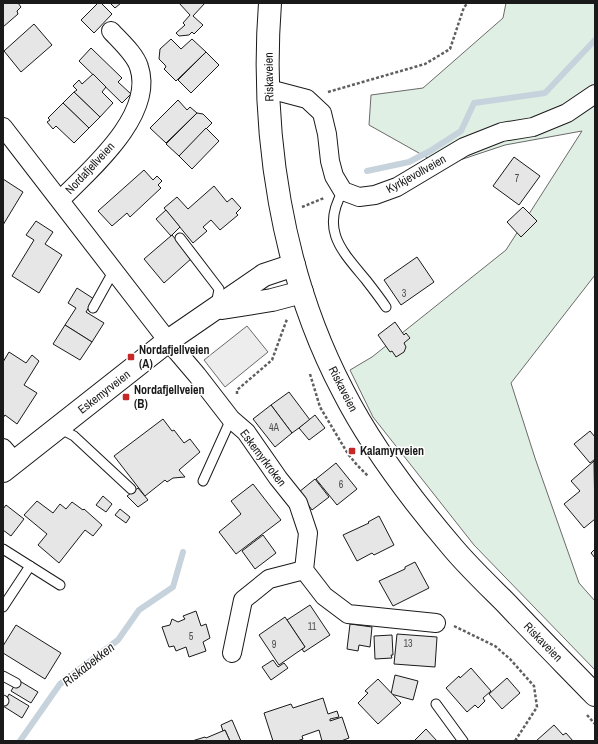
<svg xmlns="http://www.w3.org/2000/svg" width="598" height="744" viewBox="0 0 598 744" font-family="'Archivo Narrow',sans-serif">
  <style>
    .green { fill: #e0efe3; stroke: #6a6a6a }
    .parking { fill: #ededed; stroke: #6a6a6a }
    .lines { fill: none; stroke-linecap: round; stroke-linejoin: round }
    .stream { stroke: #c6d2dc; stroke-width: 6 }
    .building { fill: #e6e6e6; stroke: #1a1a1a }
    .service-casing { stroke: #1a1a1a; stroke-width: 11 }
    .minor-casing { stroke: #1a1a1a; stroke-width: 20 }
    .tertiary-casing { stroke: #1a1a1a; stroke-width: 24 }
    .secondary-casing { stroke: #1a1a1a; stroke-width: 24 }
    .path { stroke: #5f5f5f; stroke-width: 2.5; stroke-dasharray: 3 2; stroke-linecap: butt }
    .service { stroke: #fff; stroke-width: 9 }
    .minor { stroke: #fff; stroke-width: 18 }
    .tertiary { stroke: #fff; stroke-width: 22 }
    .secondary { stroke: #fff; stroke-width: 22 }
    .poi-dot { fill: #c62828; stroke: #fff; stroke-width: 1.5 }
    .labels { text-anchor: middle; stroke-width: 3; stroke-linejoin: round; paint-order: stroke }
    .number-label { font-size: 10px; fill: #4d4d4d }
    .street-label { font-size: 12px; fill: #1a1a1a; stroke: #fff }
    .poi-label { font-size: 12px; font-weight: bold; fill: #1a1a1a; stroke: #fff; text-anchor: start }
    .water-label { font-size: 13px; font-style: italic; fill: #1a1a1a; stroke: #fff }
  </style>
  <rect width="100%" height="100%" fill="#fff"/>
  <path class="green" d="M506,3H595V275L511,383L535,458L579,583L595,601V670L474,545L373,417L350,370L372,357L506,250L582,131L505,145L442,166L369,125L371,95L423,88L503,18Z"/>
  <path class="parking" d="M247,326L268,352L225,387L204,360Z"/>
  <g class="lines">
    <g class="stream">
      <path d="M367,171L409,162L430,151L461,131L474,103L545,93L595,40"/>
      <path d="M20,741L60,684L118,640L139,610L173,587L183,552"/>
    </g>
  </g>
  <g class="building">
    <path d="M3,3H18L21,7L17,11L18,14L3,27Z"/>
    <path d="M98,3H101L112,14L94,33L81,20Z"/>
    <path d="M110,3H121L115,8Z"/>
    <path d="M179,3H205L193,16L203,25L194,34L192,32L189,35L179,36L176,33L185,25L183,23L190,15Z"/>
    <path d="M34,24L52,45L21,72L4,51Z"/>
    <path d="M171,39L181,49L192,39L206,52L176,81L164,69L166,67L165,65L159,59L160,49Z"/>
    <path d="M91,48L122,78L118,82L131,94L122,103L79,61Z"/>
    <path d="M206,52L219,65L191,93L178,80Z"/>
    <path d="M93,74L106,87L102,92L113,103L100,117L74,92L77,90L73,86L79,80L82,84Z"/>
    <path d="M74,92L100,117L89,128L63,103Z"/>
    <path d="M178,100L187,110L190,107L197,113L166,143L150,128Z"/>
    <path d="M63,103L89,128L74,143L56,126L53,129L47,122L50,120L48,118Z"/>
    <path d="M197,113L203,114L212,123L179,156L166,144Z"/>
    <path d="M206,128L219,141L192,169L179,156Z"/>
    <path d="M514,157L540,176L519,205L493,186Z"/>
    <path d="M144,170L153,180L157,176L162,181L158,185L161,188L130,217L127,213L112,226L98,211Z"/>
    <path d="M3,179L23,192L3,225Z"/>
    <path d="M214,186L227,202L232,198L241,208L236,213L238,215L220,230L211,220L203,227L207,231L193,243L164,208L177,197L188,209Z"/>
    <path d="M523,207L537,221L521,237L507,222Z"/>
    <path d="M166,210L180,227L171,236L156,219Z"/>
    <path d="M36,221L53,232L45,244L62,255L39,293L12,276L34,240L26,235Z"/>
    <path d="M172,235L192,258L164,283L144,259Z"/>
    <path d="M417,257L434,282L401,305L384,280Z"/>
    <path d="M77,288L94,299L86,312L104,323L92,342L65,325L76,308L68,303Z"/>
    <path d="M395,322L404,335L406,333L410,338L404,343L406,347L404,352L396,357L392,351L390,352L378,335Z"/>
    <path d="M65,325L92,342L80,360L53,344Z"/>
    <path d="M9,352L26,363L32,355L39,361L24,385L37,393L17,424L5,415L3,418V362Z"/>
    <path d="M289,392L310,420L292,433L271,405Z"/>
    <path d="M271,405L292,433L275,447L253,419Z"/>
    <path d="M315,415L325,428L309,440L299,428Z"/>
    <path d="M163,419L172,431L174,430L184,443L190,439L200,452L179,470L185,477L173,478L167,482L165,480L145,496L114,456Z"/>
    <path d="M590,431L595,437V459L590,463L574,444Z"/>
    <path d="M594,461L595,519L584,528L564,504L580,491L571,481Z"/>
    <path d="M336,463L357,489L337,505L316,479Z"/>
    <path d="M315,479L329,497L312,510L299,492Z"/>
    <path d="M253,484L281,520L236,554L219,532L241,514L231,501Z"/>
    <path d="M138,488L148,500L138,507L127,496Z"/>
    <path d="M103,496L112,504L106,512L96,505Z"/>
    <path d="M37,501L53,513L60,504L66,509L72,502L83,510L84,509L102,525L93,536L85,530L59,563L38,545L47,534L24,515Z"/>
    <path d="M6,505L24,519L11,536L3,530V509Z"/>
    <path d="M120,509L130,517L126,523L115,515Z"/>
    <path d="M379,516L394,545L374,555L372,553L357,561L343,535L369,523L368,522Z"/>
    <path d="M263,535L276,553L255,569L242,551Z"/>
    <path d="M595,549V558L591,553Z"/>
    <path d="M415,562L429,588L393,606L379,581L405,569V567Z"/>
    <path d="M310,605L330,635L304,652L302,649L305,647L287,620Z"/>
    <path d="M196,611L201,626L206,624L210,638L203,642L206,651L189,657L186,647L176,651L174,646L169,647L162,627L170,625L172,619L178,622L185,619L183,616Z"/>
    <path d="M285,617L305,647L279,665L259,635Z"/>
    <path d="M350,624L372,627L370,647L359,645L358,651L347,649Z"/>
    <path d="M16,625L61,653L45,679L3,653V646Z"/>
    <path d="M397,634L437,637L435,667L394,664Z"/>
    <path d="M392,635L393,655H391L392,658L375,659L374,636Z"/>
    <path d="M273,660L278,667L284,663L288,668L271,680L262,667Z"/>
    <path d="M471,668L491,691L483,698L485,701L478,708L475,705L467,712L446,688L459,676L460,678Z"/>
    <path d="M395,675L418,681L413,700L391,694Z"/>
    <path d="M507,678L520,693L502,709L489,694Z"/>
    <path d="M378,679L401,703L378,724L358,703L368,693L365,691Z"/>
    <path d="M18,680L38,692L31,703L11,691Z"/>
    <path d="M9,694L29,706L22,718L3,706Z"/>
    <path d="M323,698L328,714L337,711L339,717L330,719V721L342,717L349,738L341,741H322L319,730L302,736L303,739L297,741H273L264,713L291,704L293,708Z"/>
    <path d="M232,720L241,741H230L225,730L223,731L221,725Z"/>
    <path d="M554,725L563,735L566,733L573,741H536Z"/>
    <path d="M426,729L437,741H414Z"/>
    <path d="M225,730L230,741H192L205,737L206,738Z"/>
  </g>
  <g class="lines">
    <g class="service-casing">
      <g id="service">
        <path d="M343,191C320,230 342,251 366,280C373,289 380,298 386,307"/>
        <path d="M180,238L219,289L216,305"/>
        <path d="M93,308L113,272"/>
        <path d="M59,428L74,436L131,489"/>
        <path d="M203,481L231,419"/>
        <path d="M3,549L60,585"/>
        <path d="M3,607L30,566"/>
        <path d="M3,676L16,683"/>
        <path d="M3,700L4,701"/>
        <path d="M436,704L463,741"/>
      </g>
    </g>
    <g class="minor-casing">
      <g id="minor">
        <path d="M269,89L307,99L322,113L327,134L330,161L334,176L343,191L359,197L375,195L397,187L464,147L502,132L533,127L567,113L595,94"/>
        <path d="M3,127L168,341L197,375L231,419L246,432L278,478L298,503L308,533L304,570L324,596L348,614L436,623"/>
        <path d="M60,200C90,170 155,115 139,67C135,54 121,42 111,31"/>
        <path d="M3,448L15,462"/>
        <path d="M232,653L243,600L269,579L304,570"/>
      </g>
    </g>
    <g class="tertiary-casing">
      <g id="tertiary">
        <path d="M222,308L272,300L302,292"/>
        <path d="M3,471L168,341L264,275L294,265"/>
      </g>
    </g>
    <g class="secondary-casing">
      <path id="secondary" d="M270,3C260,133 282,275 343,391C372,448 412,500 453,548C469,567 488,585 506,603C535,634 565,664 595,695"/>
    </g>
    <g class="path">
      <path d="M328,92L425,64L450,49L464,7L468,3"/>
      <path d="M302,207L324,198"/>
      <path d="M310,374L320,407L348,454L357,465L368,476"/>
      <path d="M237,394V390L272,360L287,319"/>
      <path d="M454,626L495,646L510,659L534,686L537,707L515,741"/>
      <path d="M587,715L595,724"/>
    </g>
    <use href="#service" class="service"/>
    <use href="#minor" class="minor"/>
    <use href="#tertiary" class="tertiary"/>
    <use href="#secondary" class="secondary"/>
  </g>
  <g class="poi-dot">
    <rect x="127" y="353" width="8" height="8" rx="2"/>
    <rect x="122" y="393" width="8" height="8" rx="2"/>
    <rect x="348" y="447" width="8" height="8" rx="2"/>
  </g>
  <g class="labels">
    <g class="number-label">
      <text x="517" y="182">7</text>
      <text x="404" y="297">3</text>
      <text x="274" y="431">4A</text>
      <text x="341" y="488">6</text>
      <text x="312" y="630">11</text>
      <text x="191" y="640">5</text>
      <text x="408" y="647">13</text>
      <text x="274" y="648">9</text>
    </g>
    <g class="street-label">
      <text transform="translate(269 77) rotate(-91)" y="4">Riskaveien</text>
      <text transform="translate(90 168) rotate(-47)" y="4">Nordafjellveien</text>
      <text transform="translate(416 174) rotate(-29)" y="4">Kyrkjevollveien</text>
      <text transform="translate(343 389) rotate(63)" y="4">Riskaveien</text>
      <text transform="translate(104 392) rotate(-38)" y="4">Eskemyrveien</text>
      <text transform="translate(263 458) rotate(53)" y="4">Eskemyrkroken</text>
      <text transform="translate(543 642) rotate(46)" y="4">Riskaveien</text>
    </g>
    <g class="poi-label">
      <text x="139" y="354">Nordafjellveien<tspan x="139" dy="14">(A)</tspan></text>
      <text x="134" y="394">Nordafjellveien<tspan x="134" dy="14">(B)</tspan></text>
      <text x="360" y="455">Kalamyrveien</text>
    </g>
    <g class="water-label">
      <text transform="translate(88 664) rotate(-38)" y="5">Riskabekken</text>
    </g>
  </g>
  <rect width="598" height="744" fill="none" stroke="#1a1a1a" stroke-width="8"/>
</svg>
